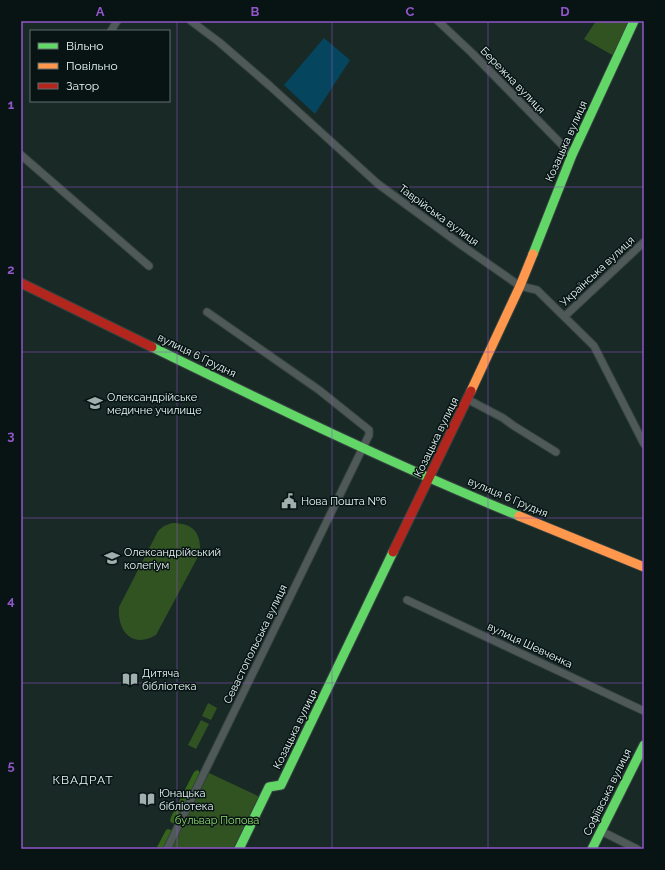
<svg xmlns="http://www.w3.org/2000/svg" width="665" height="870" viewBox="0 0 665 870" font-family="Raleway,sans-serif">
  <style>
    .green { fill: #315322 }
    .forest { fill: #35641b }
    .water { fill: #06455e }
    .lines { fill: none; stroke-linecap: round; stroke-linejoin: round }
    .street-casing { stroke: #364341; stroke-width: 9 }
    .fast-casing { stroke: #364341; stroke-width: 11 }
    .slow-casing { stroke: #364341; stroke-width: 11 }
    .jam-casing { stroke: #364341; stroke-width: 11 }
    .street { stroke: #4f5a58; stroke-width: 7 }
    .fast { stroke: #63d668; stroke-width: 9 }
    .slow { stroke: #ff974d; stroke-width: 9 }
    .jam { stroke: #b3261e; stroke-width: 9 }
    .grid { fill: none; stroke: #9155ca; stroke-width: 1; stroke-opacity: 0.55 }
    .labels { text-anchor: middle; stroke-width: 3; stroke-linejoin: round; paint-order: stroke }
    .street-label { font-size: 11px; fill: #e8f8f6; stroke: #081413 }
    .poi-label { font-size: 11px; fill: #e8f8f6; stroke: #081413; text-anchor: start }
    .park-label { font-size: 11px; fill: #93da6f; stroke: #081413 }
    .neighbourhood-label { font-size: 12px; letter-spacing: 1px; fill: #e8f8f6; stroke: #081413 }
    .neatline { fill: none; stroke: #9155ca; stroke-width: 1.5 }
    .grid-label { font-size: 13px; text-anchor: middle; font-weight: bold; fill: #9155ca }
  </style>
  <rect width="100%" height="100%" fill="#182926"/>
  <g class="green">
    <path d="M596,21H629L614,56L584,39Z"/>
    <path d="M172,523C193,523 201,532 200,553L156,635C132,649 117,631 119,607L158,531L164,526Z"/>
    <path d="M208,703L217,708L211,720L202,716Z"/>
    <path d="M201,720L209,724L196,749L188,745Z"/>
    <path d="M209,773L260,797L235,849H171Z"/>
  </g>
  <g class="forest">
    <path d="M197,770L199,771V774L177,821L174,823H172L170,821L171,817L194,772Z"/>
    <path d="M168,829L171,830V832L163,849H156L166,830Z"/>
  </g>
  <path class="water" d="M324,38L350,60L315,114L284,85Z"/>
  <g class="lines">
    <g class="street-casing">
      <g id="street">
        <path d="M191,21L219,42L270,86L378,184L464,247L520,286L537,290L594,346L644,444"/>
        <path d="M438,21L472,53L572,155"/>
        <path d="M111,31L117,21"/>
        <path d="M21,155L149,266"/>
        <path d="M565,316L644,242"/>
        <path d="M467,399L503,418L514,426L556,452"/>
        <path d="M407,600L644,711"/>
        <path d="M601,831L637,849"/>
        <path d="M167,849L369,435V430L319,390L207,312"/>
      </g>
    </g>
    <g class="fast-casing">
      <g id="fast">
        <path d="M533,254L572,155L634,21"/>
        <path d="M152,347C273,406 394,465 519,516"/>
        <path d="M239,849L269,787L281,785L393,552"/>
        <path d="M592,849L644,745"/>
      </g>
    </g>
    <g class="slow-casing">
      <g id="slow">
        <path d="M471,391L520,286L533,254"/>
        <path d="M519,516L644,567"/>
      </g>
    </g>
    <g class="jam-casing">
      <g id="jam">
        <path d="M21,283L152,347"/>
        <path d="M393,552L471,391"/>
      </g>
    </g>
    <use href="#street" class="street"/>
    <use href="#fast" class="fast"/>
    <use href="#slow" class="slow"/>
    <use href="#jam" class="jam"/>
  </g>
  <path class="grid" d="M177,21V849M332,21V849M488,21V849M21,187H644M21,352H644M21,518H644M21,683H644"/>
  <defs>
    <g id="university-bare" transform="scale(1.2)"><path d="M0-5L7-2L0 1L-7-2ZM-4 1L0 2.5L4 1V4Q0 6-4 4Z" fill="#9fb0ad" stroke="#081413" stroke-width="2.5" paint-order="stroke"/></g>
    <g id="civic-bare" transform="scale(1.2)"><path d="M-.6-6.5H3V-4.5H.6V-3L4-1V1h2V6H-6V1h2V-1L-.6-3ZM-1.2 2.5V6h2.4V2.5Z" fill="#9fb0ad" stroke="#081413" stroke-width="2.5" paint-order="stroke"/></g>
    <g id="school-bare" transform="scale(1.2)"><path d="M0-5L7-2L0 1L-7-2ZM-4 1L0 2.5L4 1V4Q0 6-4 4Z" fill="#9fb0ad" stroke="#081413" stroke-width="2.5" paint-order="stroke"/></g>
    <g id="library-bare" transform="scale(1.2)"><path d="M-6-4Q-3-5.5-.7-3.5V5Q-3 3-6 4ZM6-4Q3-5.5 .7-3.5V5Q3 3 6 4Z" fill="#9fb0ad" stroke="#081413" stroke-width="2.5" paint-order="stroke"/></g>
  </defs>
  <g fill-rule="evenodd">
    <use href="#university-bare" x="95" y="403"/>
    <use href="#civic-bare" x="289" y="501"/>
    <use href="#school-bare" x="112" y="558"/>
    <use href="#library-bare" x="130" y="679"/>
    <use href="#library-bare" x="147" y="799"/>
  </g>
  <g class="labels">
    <g class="street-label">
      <text transform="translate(513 80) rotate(46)" y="4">Бережна вулиця</text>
      <text transform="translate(566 141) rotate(-66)" y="4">Козацька вулиця</text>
      <text transform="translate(439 215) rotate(36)" y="4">Таврійська вулиця</text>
      <text transform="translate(597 271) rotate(-43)" y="4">Українська вулиця</text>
      <text transform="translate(197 355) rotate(26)" y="4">вулиця 6 Грудня</text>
      <text transform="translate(436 437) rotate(-64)" y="4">Козацька вулиця</text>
      <text transform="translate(508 497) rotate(23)" y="4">вулиця 6 Грудня</text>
      <text transform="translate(255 644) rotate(-64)" y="4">Севастопольська вулиця</text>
      <text transform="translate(530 645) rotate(25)" y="4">вулиця Шевченка</text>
      <text transform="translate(295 729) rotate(-64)" y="4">Козацька вулиця</text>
      <text transform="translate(607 792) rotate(-64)" y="4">Софіївська вулиця</text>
    </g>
    <g class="poi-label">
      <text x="107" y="401">Олександрійське<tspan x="107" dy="13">медичне училище</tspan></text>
      <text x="301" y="505">Нова Пошта №6</text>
      <text x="124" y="556">Олександрійський<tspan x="124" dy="13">колегіум</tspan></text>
      <text x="142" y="677">Дитяча<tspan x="142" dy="13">бібліотека</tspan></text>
      <text x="159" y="797">Юнацька<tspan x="159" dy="13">бібліотека</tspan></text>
    </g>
    <g class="park-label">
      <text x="217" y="824">бульвар Попова</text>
    </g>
    <g class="neighbourhood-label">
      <text x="83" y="784">КВАДРАТ</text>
    </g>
  </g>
  <rect width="665" height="870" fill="none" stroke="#081413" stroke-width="44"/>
  <rect x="30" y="30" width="140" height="72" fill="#081413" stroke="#626f6e"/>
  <rect x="38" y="43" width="20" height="6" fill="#63d668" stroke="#626f6e"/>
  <text x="66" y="50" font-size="12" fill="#e8f8f6">Вільно</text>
  <rect x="38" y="63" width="20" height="6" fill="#ff974d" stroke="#626f6e"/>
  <text x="66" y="70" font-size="12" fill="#e8f8f6">Повільно</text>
  <rect x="38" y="83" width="20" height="6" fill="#b3261e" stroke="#626f6e"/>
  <text x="66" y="90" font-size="12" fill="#e8f8f6">Затор</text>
  <rect x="22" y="22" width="621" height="826" class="neatline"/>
  <g class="grid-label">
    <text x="100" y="16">A</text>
    <text x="255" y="16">B</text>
    <text x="410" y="16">C</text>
    <text x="565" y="16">D</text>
    <text x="11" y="109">1</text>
    <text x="11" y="274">2</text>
    <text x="11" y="440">3</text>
    <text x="11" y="605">4</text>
    <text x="11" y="770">5</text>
  </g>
</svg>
